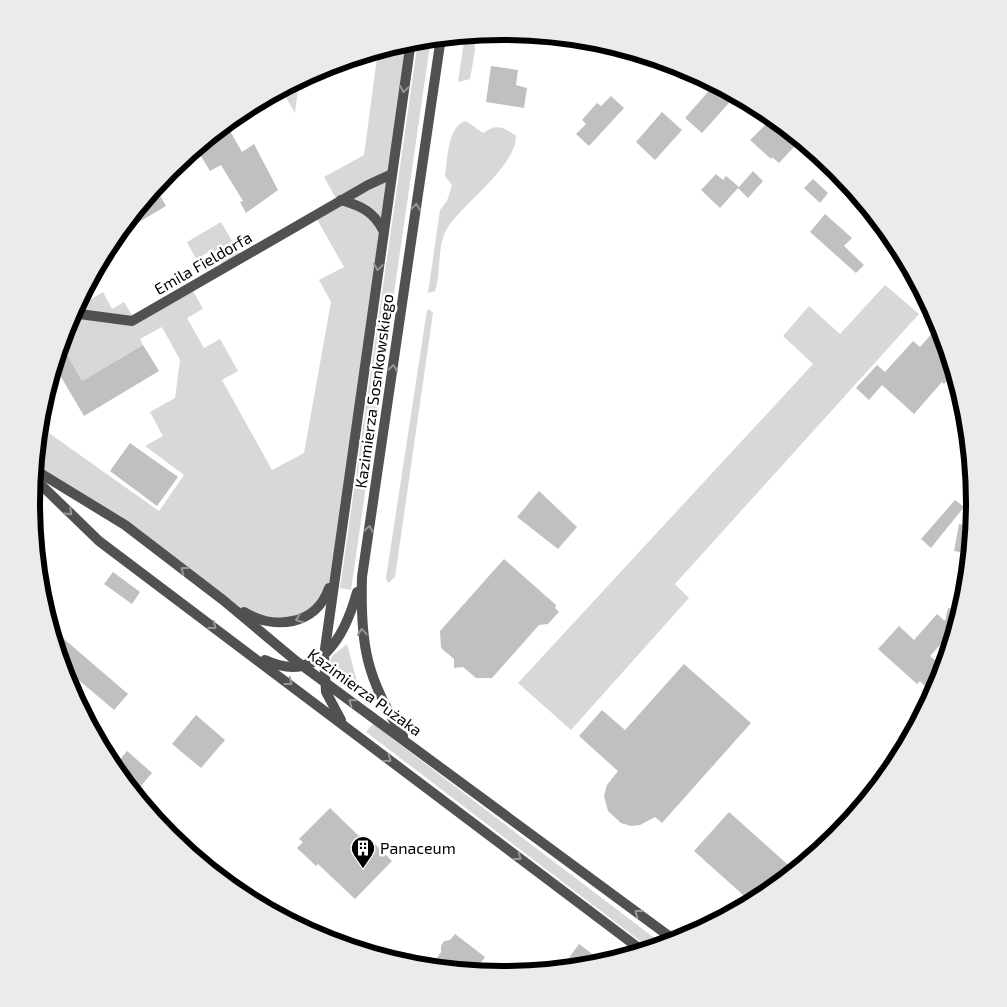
<svg xmlns="http://www.w3.org/2000/svg" width="1007" height="1007" viewBox="0 0 1007 1007" font-family="'Exo 2',sans-serif">
  <style>
    .green { fill: #d8d8d8 }
    .building { fill: #c0c0c0 }
    .lines { fill: none; stroke-linecap: round; stroke-linejoin: round }
    .minor { stroke: #515151; stroke-width: 10 }
    .tertiary { stroke: #515151; stroke-width: 10 }
    .oneway { stroke: #979797 }
    .labels { text-anchor: middle; stroke-width: 5; stroke-linejoin: round; paint-order: stroke }
    .street-label { font-size: 16px; fill: #000; stroke: #fff }
    .poi-label { font-size: 16px; fill: #000; stroke: #fff; text-anchor: start }
    .rim { fill: none; stroke: #000; stroke-width: 6 }
  </style>
  <rect width="100%" height="100%" fill="#fff"/>
  <g class="green">
    <path d="M474,34L475,51L470,79L458,82L465,35Z"/>
    <path d="M431,38L351,590L340,588L418,40Z"/>
    <path d="M411,41L335,569L326,595L302,618L251,616L125,525L35,470L39,426L159,511L184,475L145,446L163,436L150,412L175,398L180,360L162,327L140,339L143,345L82,381L61,344C71,309 72,311 103,292L112,309L124,302L135,320L191,287L203,309L187,318L204,348L220,339L238,371L222,380L272,470L304,453L331,302L319,280L344,267L315,216L338,202L324,177L364,155L378,50Z"/>
    <path d="M299,80L295,113L281,89Z"/>
    <path d="M466,121L483,133C497,123 504,127 516,136C516,166 465,202 448,227C436,246 442,270 435,291L428,293L440,210L447,201L452,185L445,176C448,159 447,126 466,121Z"/>
    <path d="M221,222L242,258L224,268L213,250L196,259L187,242Z"/>
    <path d="M885,285L919,314L675,584L689,598L571,730L518,683L813,364L783,336L809,306L840,334Z"/>
    <path d="M427,310H430L433,313L395,577L388,583L386,578Z"/>
    <path d="M347,644L359,689L358,690L333,671L329,665L332,656Z"/>
    <path d="M373,724L665,946L652,950L366,732Z"/>
  </g>
  <g class="building">
    <path d="M491,66L518,70L516,85L527,88L524,108L486,102Z"/>
    <path d="M715,84L736,95L702,133L685,118Z"/>
    <path d="M611,96L624,108L589,146L576,134L586,124L582,120L597,103L601,106Z"/>
    <path d="M662,112L682,130L655,160L636,142Z"/>
    <path d="M773,117L792,132L787,140L794,147L779,163L772,157L771,159L750,140Z"/>
    <path d="M226,124L242,152L254,144L278,190L246,213L240,202L243,201L221,165L210,171L196,148Z"/>
    <path d="M753,171L763,181L748,198L738,188L720,208L701,190L716,174L723,180L726,176L739,187Z"/>
    <path d="M813,179L828,193L820,203L804,188Z"/>
    <path d="M155,187L166,206L119,234L118,233Z"/>
    <path d="M825,214L852,238L844,246L864,265L856,273L810,232Z"/>
    <path d="M940,324L955,372L944,384L942,382L914,414L882,385L869,400L856,388L877,365L885,372L913,341L920,347Z"/>
    <path d="M61,344L82,381L143,345L159,371L84,416L54,365Z"/>
    <path d="M130,443L178,477L157,506L110,471Z"/>
    <path d="M539,491L577,527L558,549L517,517Z"/>
    <path d="M955,500L964,507L931,548L921,539Z"/>
    <path d="M959,524L973,527L971,554L954,551Z"/>
    <path d="M504,559L556,605L555,608L559,612L548,624L539,625L492,678H476L463,667L454,668V659L441,648L440,631Z"/>
    <path d="M113,572L140,592L132,604L104,584Z"/>
    <path d="M948,608L962,611L958,625L930,656L945,669L934,695L920,681L917,684L878,649L899,626L914,640L937,614L945,621Z"/>
    <path d="M49,626L128,694L114,710L61,665Z"/>
    <path d="M684,664L751,723L662,823L655,817L640,825L631,826L621,823L608,811L604,796L607,785L618,771L579,736L602,710L625,730Z"/>
    <path d="M196,715L225,740L201,768L172,744Z"/>
    <path d="M127,751L152,773L134,794L113,768Z"/>
    <path d="M330,808L366,843L370,839L392,861L355,899L318,864L316,866L297,848L303,842L299,839Z"/>
    <path d="M729,812L796,872L766,896L752,903L694,851Z"/>
    <path d="M455,934L485,957L480,964L481,974L454,971L437,958L441,952V946L444,941L450,940Z"/>
    <path d="M579,944L599,959L593,967L576,969L566,962Z"/>
  </g>
  <g class="lines">
    <g class="minor">
      <path d="M341,200C361,206 373,211 383,230"/>
      <path d="M72,313L132,321L368,185L392,174"/>
    </g>
    <g class="tertiary">
      <path d="M35,470L125,525L223,600L296,661L677,942"/>
      <path d="M34,478L99,541L644,952"/>
      <path d="M244,612C274,630 316,626 329,588"/>
      <path d="M265,660C319,685 345,636 357,592"/>
      <path d="M341,720L326,692L324,656L411,41"/>
      <path d="M403,736C366,678 360,644 362,577L441,37"/>
    </g>
  </g>
  <defs><path id="oneway-chevron" d="M-2-3.5L2.5 0L-2 3.5" fill="none" stroke-width="1.6" stroke-linecap="round" stroke-linejoin="round" transform="scale(1.25)"/></defs>
  <g class="oneway">
    <use href="#oneway-chevron" transform="translate(404 89) rotate(98)"/>
    <use href="#oneway-chevron" transform="translate(416 207) rotate(-82)"/>
    <use href="#oneway-chevron" transform="translate(378 267) rotate(98)"/>
    <use href="#oneway-chevron" transform="translate(393 368) rotate(-82)"/>
    <use href="#oneway-chevron" transform="translate(69 512) rotate(44)"/>
    <use href="#oneway-chevron" transform="translate(369 529) rotate(-82)"/>
    <use href="#oneway-chevron" transform="translate(184 570) rotate(-143)"/>
    <use href="#oneway-chevron" transform="translate(299 619) rotate(159)"/>
    <use href="#oneway-chevron" transform="translate(213 626) rotate(37)"/>
    <use href="#oneway-chevron" transform="translate(362 632) rotate(-95)"/>
    <use href="#oneway-chevron" transform="translate(289 682) rotate(37)"/>
    <use href="#oneway-chevron" transform="translate(352 702) rotate(-144)"/>
    <use href="#oneway-chevron" transform="translate(388 759) rotate(37)"/>
    <use href="#oneway-chevron" transform="translate(518 857) rotate(37)"/>
    <use href="#oneway-chevron" transform="translate(638 913) rotate(-143)"/>
  </g>
  <defs>
    <g id="building-pin" transform="scale(1.25)"><path d="M0 17L-7.5 6A9.5 9.5 0 1 1 7.5 6Z" fill="#000" stroke="#fff"/><path d="M-4-6H4V6H1V3H-1V6H-4ZM-2.5-4.3h1.7v1.8h-1.7ZM.8-4.3h1.7v1.8H.8ZM-2.5-1h1.7V.8h-1.7ZM.8-1h1.7V.8H.8Z" fill="#fff"/></g>
  </defs>
  <g fill-rule="evenodd">
    <use href="#building-pin" x="363" y="848"/>
  </g>
  <g class="labels">
    <g class="street-label">
      <text transform="translate(203 263) rotate(-30)" y="6">Emila Fieldorfa</text>
      <text transform="translate(374 391) rotate(-82)" y="6">Kazimierza Sosnkowskiego</text>
      <text transform="translate(365 692) rotate(36)" y="6">Kazimierza Pużaka</text>
    </g>
    <g class="poi-label">
      <text x="380" y="854">Panaceum</text>
    </g>
  </g>
  <path d="M0 0H1007V1007H0ZM40 503a463 463 0 1 1 926 0a463 463 0 1 1-926 0Z" fill="#ebebeb" fill-rule="evenodd"/>
  <path class="rim" d="M40 503a463 463 0 1 1 926 0a463 463 0 1 1-926 0Z"/>
</svg>
